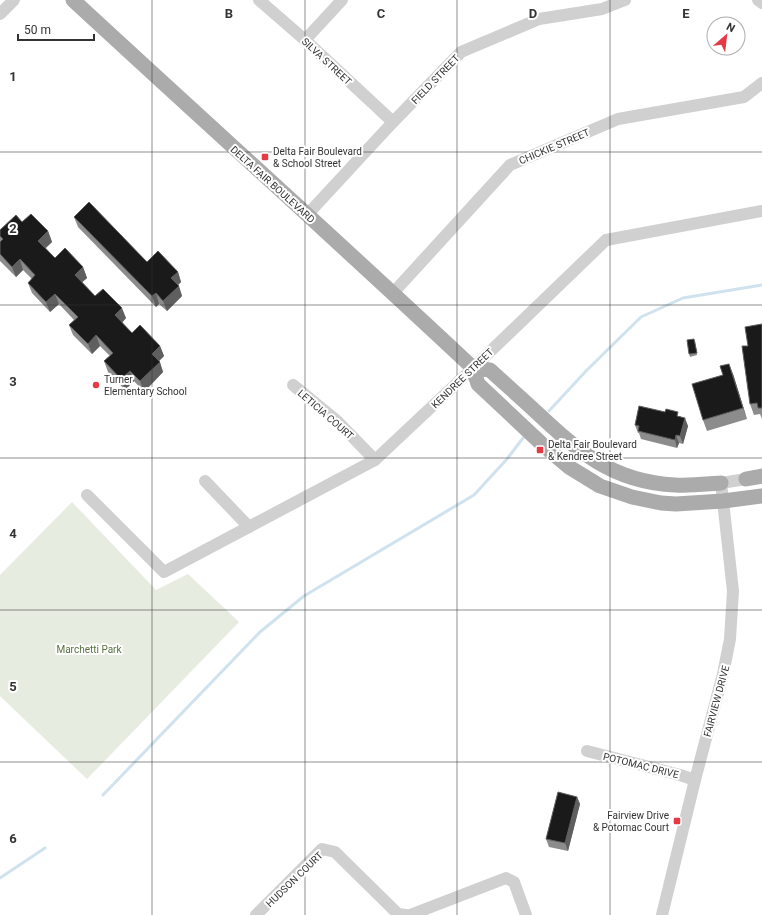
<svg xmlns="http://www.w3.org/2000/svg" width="762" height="915" viewBox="0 0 762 915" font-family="Roboto,sans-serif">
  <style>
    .green { fill: #e6ecdf }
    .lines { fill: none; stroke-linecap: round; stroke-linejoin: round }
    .stream { stroke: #cfe2ee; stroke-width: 3 }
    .minor { stroke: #d0d0d0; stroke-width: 12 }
    .major { stroke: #ababab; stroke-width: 15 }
    .wall { fill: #8c8c8c }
    .shaded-wall { fill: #5f5f5f }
    .building { fill: #1a1a1a; stroke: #5f5f5f }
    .grid { fill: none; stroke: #333; stroke-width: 1; stroke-opacity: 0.55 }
    .poi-dot { fill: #e63946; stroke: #fff; stroke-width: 1.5 }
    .labels { text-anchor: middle; stroke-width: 4; stroke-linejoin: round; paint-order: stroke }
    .street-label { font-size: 10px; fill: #333; stroke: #fff }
    .poi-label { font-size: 10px; fill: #333; stroke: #fff; text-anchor: start }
    .park-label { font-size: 10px; fill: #56703f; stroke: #fff }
    .grid-label { font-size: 13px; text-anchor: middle; font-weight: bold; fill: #333; stroke: #fff; stroke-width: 4; stroke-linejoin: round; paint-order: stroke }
  </style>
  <rect width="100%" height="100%" fill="#fff"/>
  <path class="green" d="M72,502L156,590L188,574L239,622L87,779L0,696V575Z"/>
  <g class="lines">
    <g class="stream">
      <path d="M549,411L586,371L641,317L683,298L762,285"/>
      <path d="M103,795L260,632L304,596L474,495L507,459L523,438"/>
      <path d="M0,878L45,848"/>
    </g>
    <g class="minor">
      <path d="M259,0L305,40L393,122"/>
      <path d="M758,0L762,3"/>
      <path d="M0,14L14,0"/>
      <path d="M305,40L342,0"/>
      <path d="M307,215L393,122L461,52L539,19L602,9L625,0"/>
      <path d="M393,293L510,165L618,119L744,97L762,83"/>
      <path d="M293,385L337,421L375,460"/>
      <path d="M205,481L249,527"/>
      <path d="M87,495L164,572L375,460L473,368L606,240L762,211"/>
      <path d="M587,751L680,775L695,780"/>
      <path d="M256,915L322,849L335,852L398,914L406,915"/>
      <path d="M410,915L506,878L514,882L526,915"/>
      <path d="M662,915L695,780L723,674L730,639L733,591L721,483L746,479"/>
    </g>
    <g class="major">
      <path d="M73,0C206,123 341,244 473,368L478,384L544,446L569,467L600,486L632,497L661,503L676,504L723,501L762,496"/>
      <path d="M473,368L490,370C504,383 519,396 533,409C577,450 611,482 675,485C690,486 706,484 721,483"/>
      <path d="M746,479L762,476"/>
    </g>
  </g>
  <g class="wall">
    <path d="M74,217L147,262L178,272L181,282L178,285L182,296L167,311L159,304L156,307L78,227Z"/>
    <path d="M0,230L48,231L52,242L46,248L55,258L83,267L87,278L82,282L95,296L126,318L122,323L132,333L160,346L164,356L159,361L163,372L144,392L134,381L125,390L108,372L104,361L110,356L100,346L92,354L73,335L69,325L74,320L59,304L50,312L32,293L28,283L32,279L23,270L16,277L0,261Z"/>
    <path d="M762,324V419L760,414L754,415L750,404Z"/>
    <path d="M695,341L697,355L690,357L689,354Z"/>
    <path d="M733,374L747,419L707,431L703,420Z"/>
    <path d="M680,416L688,426L683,444L679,443L677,448L641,439L639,433H638L635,425Z"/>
    <path d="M577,797L580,804L568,851L549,847L546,839Z"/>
  </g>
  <g class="shaded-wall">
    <path d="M48,231L52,242L42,251L38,241Z"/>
    <path d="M20,259L23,270L16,277L12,267Z"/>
    <path d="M83,267L87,278L78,286L75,275Z"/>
    <path d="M178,272L181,282L175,288L171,278Z"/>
    <path d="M179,286L182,296L167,311L163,301Z"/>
    <path d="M156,293L159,304L156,307L152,296Z"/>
    <path d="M55,294L59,304L50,312L46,302Z"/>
    <path d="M122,308L126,318L119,326L115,315Z"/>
    <path d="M96,335L100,346L92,354L88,344Z"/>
    <path d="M160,346L164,356L156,364L152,354Z"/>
    <path d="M160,362L163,372L144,392L140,381Z"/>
    <path d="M729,364L733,374L747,419L743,408Z"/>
    <path d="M130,371L134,381L125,390L121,379Z"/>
    <path d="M685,418L688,426L683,444L680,436Z"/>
    <path d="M676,435L679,443L677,448L675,440Z"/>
    <path d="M577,797L580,804L568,851L565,843Z"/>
  </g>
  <g class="building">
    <path d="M89,202L147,262L158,251L178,272L171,278L179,286L163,301L156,293L152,296L74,217Z"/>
    <path d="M31,214L48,231L38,241L55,258L65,248L83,267L75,275L95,296L103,289L122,308L115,315L132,333L140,325L160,346L152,354L160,362L140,381L130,371L121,379L104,361L113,353L96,335L88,344L69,325L78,317L55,294L46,302L28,283L35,275L20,259L12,267L0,254V242L3,239L0,236V230L16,215L22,222Z"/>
    <path d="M762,324V408H758L757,403L750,404L742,346H748L745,327Z"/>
    <path d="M694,339L697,353L689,354L687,340Z"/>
    <path d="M729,364L743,408L703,420L692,384L723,375L720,366Z"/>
    <path d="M639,406L665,412L666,409L678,412L677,416L685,418L680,436L676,435L675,440L638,431L639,426L635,425Z"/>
    <path d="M558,792L577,797L565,843L546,839Z"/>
  </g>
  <path class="grid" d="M152,0V915M305,0V915M457,0V915M610,0V915M0,152H762M0,305H762M0,458H762M0,610H762M0,762H762"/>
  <g class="poi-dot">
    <rect x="261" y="153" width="8" height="8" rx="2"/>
    <circle cx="96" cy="385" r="4"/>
    <rect x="536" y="446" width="8" height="8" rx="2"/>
    <rect x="673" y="817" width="8" height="8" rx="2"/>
  </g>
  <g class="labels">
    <g class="street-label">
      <text transform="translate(327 61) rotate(43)" y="4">SILVA STREET</text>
      <text transform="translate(435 79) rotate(-46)" y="4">FIELD STREET</text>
      <text transform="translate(554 146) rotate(-23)" y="4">CHICKIE STREET</text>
      <text transform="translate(273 184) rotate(42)" y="4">DELTA FAIR BOULEVARD</text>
      <text transform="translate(462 378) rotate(-44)" y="4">KENDREE STREET</text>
      <text transform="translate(326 414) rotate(41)" y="4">LETICIA COURT</text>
      <text transform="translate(716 701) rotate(-75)" y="4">FAIRVIEW DRIVE</text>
      <text transform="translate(641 765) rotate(14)" y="4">POTOMAC DRIVE</text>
      <text transform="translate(294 879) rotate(-44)" y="4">HUDSON COURT</text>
    </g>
    <g class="poi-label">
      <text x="273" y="155">Delta Fair Boulevard<tspan x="273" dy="12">&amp; School Street</tspan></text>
      <text x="104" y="383">Turner<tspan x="104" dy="12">Elementary School</tspan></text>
      <text x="548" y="448">Delta Fair Boulevard<tspan x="548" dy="12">&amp; Kendree Street</tspan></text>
      <text x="669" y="819" text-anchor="end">Fairview Drive<tspan x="669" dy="12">&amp; Potomac Court</tspan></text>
    </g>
    <g class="park-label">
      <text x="89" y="653">Marchetti Park</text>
    </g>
  </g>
  <g class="grid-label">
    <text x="229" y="18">B</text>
    <text x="381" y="18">C</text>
    <text x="533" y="18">D</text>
    <text x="686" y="18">E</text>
    <text x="13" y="81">1</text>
    <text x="13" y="233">2</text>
    <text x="13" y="386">3</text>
    <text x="13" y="538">4</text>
    <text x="13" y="691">5</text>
    <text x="13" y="843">6</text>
  </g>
  <g transform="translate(726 36) rotate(28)"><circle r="19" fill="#ffffff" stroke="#adadad"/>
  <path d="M0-3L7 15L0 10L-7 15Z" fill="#e63946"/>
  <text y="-6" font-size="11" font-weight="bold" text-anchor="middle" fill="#333333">N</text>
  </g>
  <path d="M18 34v6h76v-6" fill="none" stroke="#333333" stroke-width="2"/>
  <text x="24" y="34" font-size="12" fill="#333333" stroke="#ffffff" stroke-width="3" paint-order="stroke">50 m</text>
</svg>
